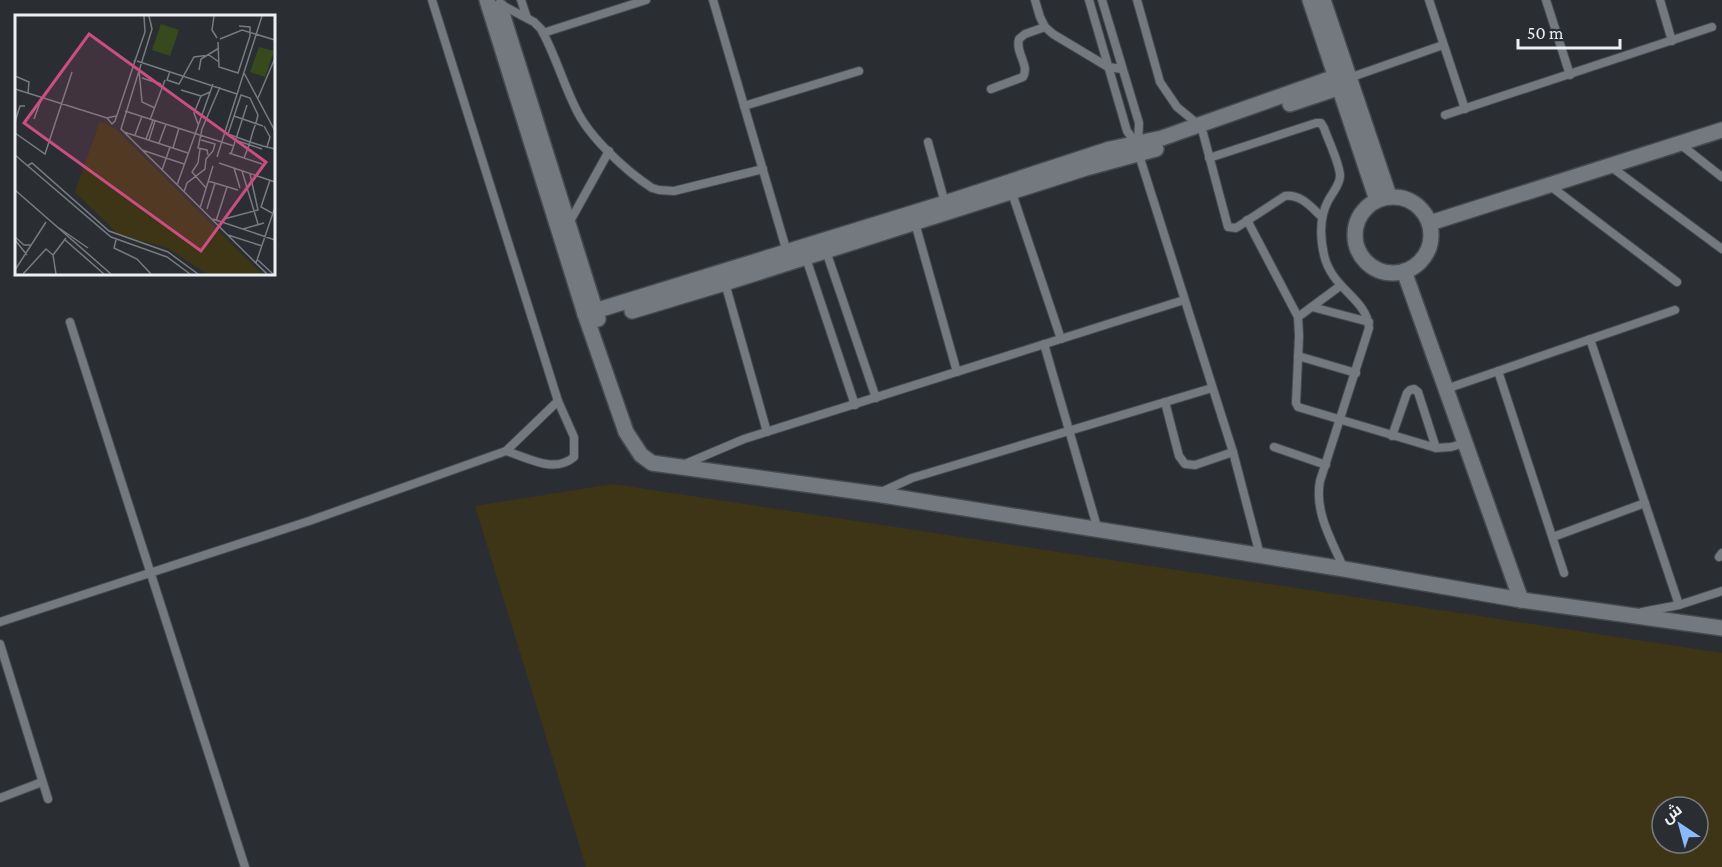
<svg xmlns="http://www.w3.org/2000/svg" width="1722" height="867" viewBox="0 0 1722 867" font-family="'Crimson Pro',Cairo,serif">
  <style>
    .sand { fill: #3d3515; fill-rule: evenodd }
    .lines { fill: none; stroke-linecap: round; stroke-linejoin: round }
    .service-casing { stroke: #464a4f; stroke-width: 10 }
    .minor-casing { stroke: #464a4f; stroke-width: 18 }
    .service { stroke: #73797f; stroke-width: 8 }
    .minor { stroke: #73797f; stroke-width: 15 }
    .inset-road { fill: none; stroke: #787b80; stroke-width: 1.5 }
    .view { fill: #cc4e81; fill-opacity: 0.15; stroke: #cc4e81; stroke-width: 3 }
    .inset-edge { fill: none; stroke: #eceff3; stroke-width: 3 }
  </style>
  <rect width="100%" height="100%" fill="#2a2e33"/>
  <path class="sand" d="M613,484L1722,653V867H586L475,506ZM1662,807H1698V843H1662Z"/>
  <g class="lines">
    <g class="service-casing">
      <g id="service">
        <path d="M432,0L558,401L574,437V457C554,474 529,458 506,451"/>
        <path d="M521,0L527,18"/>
        <path d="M713,0L787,252"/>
        <path d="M1035,0L1040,17L1045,27L1053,34L1108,67L1122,69"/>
        <path d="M1089,0L1127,131L1136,143"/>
        <path d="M1102,0L1139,123L1138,143"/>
        <path d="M1137,0L1160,82L1177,107L1199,125"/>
        <path d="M1429,0L1465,109"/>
        <path d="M1546,0L1570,75"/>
        <path d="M1660,0L1672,41"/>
        <path d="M500,4L534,22L541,29C555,54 563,83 576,109C589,137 626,171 652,188L659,190L674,191L763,169"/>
        <path d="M543,33L646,0"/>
        <path d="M1349,78L1443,45"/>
        <path d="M991,89L1023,77C1030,65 1015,53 1019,39L1025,34L1045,27"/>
        <path d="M744,106L859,71"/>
        <path d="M1445,115L1712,27"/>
        <path d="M1203,133L1228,227L1236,228L1285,196C1301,194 1311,207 1322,217"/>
        <path d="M928,142L945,203"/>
        <path d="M1680,144L1722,177"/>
        <path d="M1139,155L1233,452L1260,555"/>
        <path d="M1209,158L1316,123H1321L1324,128C1328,140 1340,164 1340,176C1340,185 1332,193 1328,201C1319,218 1320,237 1324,255C1332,290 1367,298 1369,328L1320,481C1314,512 1332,541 1344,569"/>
        <path d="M1610,166L1722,249"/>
        <path d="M1549,185L1677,282"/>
        <path d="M1012,193L1061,339"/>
        <path d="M1247,220L1298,317L1299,336L1296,403L1298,407L1436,448L1451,447L1465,443"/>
        <path d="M569,223L609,151"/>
        <path d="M915,223L957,372"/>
        <path d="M826,251L876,398"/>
        <path d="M806,258L855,405"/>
        <path d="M725,283L767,432"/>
        <path d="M1312,307L1369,322"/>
        <path d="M1298,317L1340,286"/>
        <path d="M70,322L245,867"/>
        <path d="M1590,339L1679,605"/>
        <path d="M1044,344L1098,530"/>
        <path d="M1298,356L1356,373"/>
        <path d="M1498,371L1564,573"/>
        <path d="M1446,389L1675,310"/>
        <path d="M1165,402L1179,456L1185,464L1195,465L1233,452"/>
        <path d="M1392,436L1407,393L1410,390L1414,389L1418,392L1436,448"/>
        <path d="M1274,447L1326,465"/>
        <path d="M685,464L744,439L1184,300"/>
        <path d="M879,493L912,478L1212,388"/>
        <path d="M1553,537L1645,503"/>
        <path d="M1719,557L1722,553"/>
        <path d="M1642,612L1679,605L1722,591"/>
        <path d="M0,622L309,521L506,451L558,401"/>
        <path d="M0,644L48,799"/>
        <path d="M0,798L42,782"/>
      </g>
    </g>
    <g class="minor-casing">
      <g id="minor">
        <path d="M487,0L585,314L626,432L641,455L652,463L876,494L1344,569L1521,600L1722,628"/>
        <path d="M1310,0L1377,200"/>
        <path d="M1323,0L1389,196"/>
        <path d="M500,7L598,319"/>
        <path d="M1290,104L1338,88L1348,79"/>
        <circle cx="1393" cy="235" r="38"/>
        <path d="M1430,223L1722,130"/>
        <path d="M1404,271L1521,600"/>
        <path d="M632,311L725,283L1086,168L1156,149"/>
        <path d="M585,314L945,203L1110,149L1162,138L1335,77L1348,79"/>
      </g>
    </g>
    <use href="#service" class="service"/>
    <use href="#minor" class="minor"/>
  </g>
  <g transform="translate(15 15)">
    <rect width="260" height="260" fill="#2a2e33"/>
    <path d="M146,9L164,15L155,41L137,35ZM244,32L259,36L250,62L235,57Z" fill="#364a1e"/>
    <path d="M85,106L101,114L247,259H192L153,233L104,220L60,177Z" fill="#3d3515"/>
    <path class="inset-road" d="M134,1L137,14L106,114L252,259M199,1L197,15L202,23M205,24L227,15L260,25M203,27L204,52L223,58L235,21V12L224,11M121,43L130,17L129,1M122,46L222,79M124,55L127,87L140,93M184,55L186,44L204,33M155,56L152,65L164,69L179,42L194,40L204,47M229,58L260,116M0,61L14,67L13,78M127,63L146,69M0,74L92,103L101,101M166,75L186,81M243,83L260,43M110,96L219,131M219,101L248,111M92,103L97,109L100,106L121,43L119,47M19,104L27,82M135,105L150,65M0,107L5,91H10M183,109L179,98L186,81L195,77M249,111L255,122L252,132M109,117L173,138M0,118L30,139L57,57M120,120L127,101M131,124L138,105M134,125L140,106M220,125L247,134M144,128L151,109M158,133L164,113M185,134L183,148L177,157L191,173M127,135L169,149M214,138L247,149M216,139L232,90M0,140L96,222L152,242L175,259M193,140L192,135L183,133L187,114L205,72M202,142L247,1M229,143L234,130L235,127L238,116L241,108L243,100L235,83L226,80L213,119L235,127L248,131L260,134M204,148L260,167M12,151L17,148L94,216L153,237L183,259M219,153L225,173M147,155L155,132M227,156L243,209M255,165L246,192L257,198M193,166L223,175M162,170L198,69M0,175L96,259M169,177L172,168L190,154L191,144L198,136L200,129L186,125M185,193L198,151M192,194L200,168M198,204L260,225M209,204L243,195L235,159M201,206L212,172M44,213L73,233M228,214L249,208M213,220L247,231M0,222L9,230H17M49,224L89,259M0,225L12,240M101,225L99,233L122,244L136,259M243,245L258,259M241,248L260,192M0,255L31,207M8,259L31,234L38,240M41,259L38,240L51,223"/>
    <path class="view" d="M74,19L251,147L186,236L9,108Z"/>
    <rect width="260" height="260" class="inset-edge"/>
  </g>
  <g transform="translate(1680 825) rotate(324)"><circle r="28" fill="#2a2e33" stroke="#787b80" stroke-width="1.5"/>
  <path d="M0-4.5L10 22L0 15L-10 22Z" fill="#89bafc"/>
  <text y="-9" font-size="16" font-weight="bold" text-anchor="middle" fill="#eceff3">ش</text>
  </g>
  <path d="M1518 39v9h102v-9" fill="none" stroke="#eceff3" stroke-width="3"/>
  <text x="1527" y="39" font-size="18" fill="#eceff3" stroke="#2a2e33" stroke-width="4.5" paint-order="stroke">50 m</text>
</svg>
